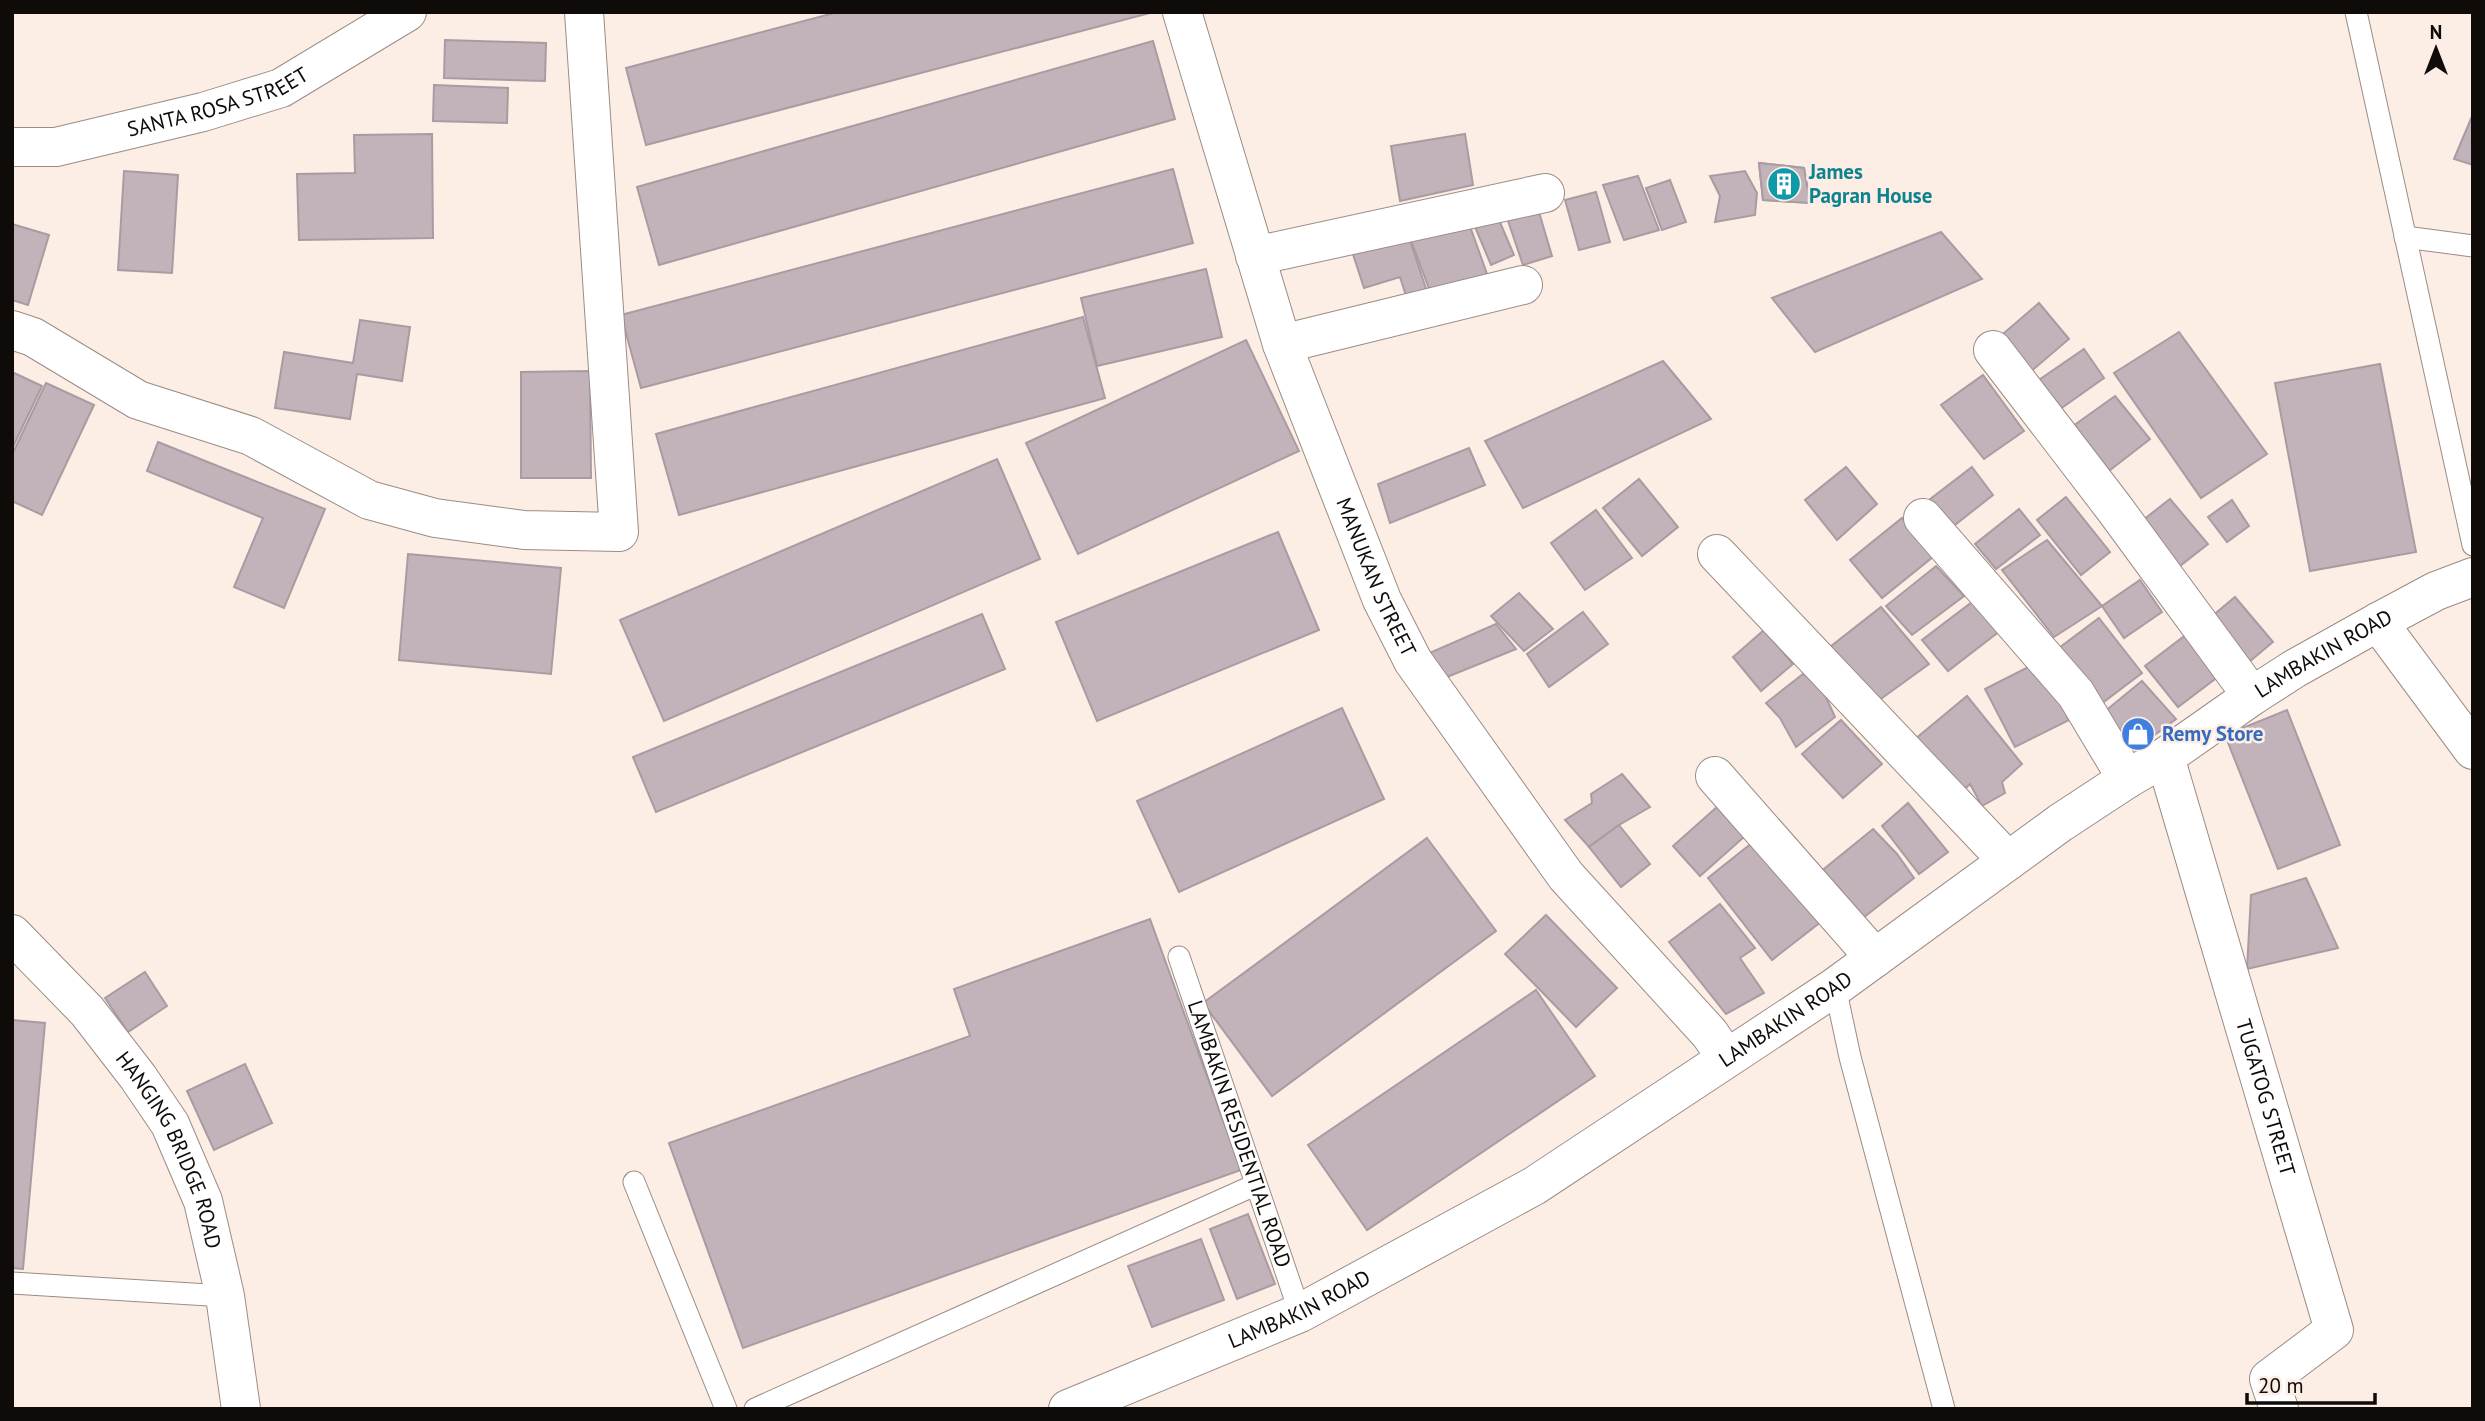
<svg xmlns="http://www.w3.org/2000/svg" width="2485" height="1421" viewBox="0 0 2485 1421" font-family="'PT Sans',sans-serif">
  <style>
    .building { fill: #c2b3ba; stroke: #aa9ba2; stroke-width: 2 }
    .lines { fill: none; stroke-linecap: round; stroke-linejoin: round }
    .service-casing { stroke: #9a8d85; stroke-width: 23 }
    .minor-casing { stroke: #9a8d85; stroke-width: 40 }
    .tertiary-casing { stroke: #9a8d85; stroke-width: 40 }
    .service { stroke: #fff; stroke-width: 21 }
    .minor { stroke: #fff; stroke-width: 38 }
    .tertiary { stroke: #fff; stroke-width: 38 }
    .labels { text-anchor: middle; stroke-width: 5; stroke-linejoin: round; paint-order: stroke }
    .street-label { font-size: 21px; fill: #0f0b08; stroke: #fcede5 }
    .culture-label { font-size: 21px; font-weight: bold; fill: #0d838f; stroke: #fcede5; text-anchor: start }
    .shop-label { font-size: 21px; font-weight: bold; fill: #366cbe; stroke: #fcede5; text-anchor: start }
  </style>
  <rect width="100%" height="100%" fill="#fcede5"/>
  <g class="building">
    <path d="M838,12H1150V13L646,145L626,68Z"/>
    <path d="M445,40L546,43L545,81L444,78Z"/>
    <path d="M1153,41L1175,119L659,265L637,187Z"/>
    <path d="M434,85L508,88L507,123L433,121Z"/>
    <path d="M2473,114V165L2454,159Z"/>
    <path d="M432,134L433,238L299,240L297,174L355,173L354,135Z"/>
    <path d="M1465,134L1473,185L1400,201L1391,146Z"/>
    <path d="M1759,163L1804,168L1810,203L1763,200Z"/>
    <path d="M1759,163L1804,168L1810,203L1763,200Z"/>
    <path d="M1173,169L1193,243L641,388L621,315Z"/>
    <path d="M124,171L178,175L172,273L118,270Z"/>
    <path d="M1745,171L1757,193L1755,215L1715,222L1720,196L1710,176Z"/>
    <path d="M1638,176L1659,230L1624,240L1603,185Z"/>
    <path d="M1670,180L1686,222L1662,230L1646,188Z"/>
    <path d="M1596,192L1610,242L1579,250L1565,200Z"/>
    <path d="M1536,202L1552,256L1523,265L1505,212Z"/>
    <path d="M1496,213L1514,255L1491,265L1473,222Z"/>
    <path d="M1466,215L1487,274L1431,294L1409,235Z"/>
    <path d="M12,224L49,235L28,305L12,300Z"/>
    <path d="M1405,225L1429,298L1409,305L1400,277L1364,288L1349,242Z"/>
    <path d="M1941,232L1982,279L1815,352L1772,298Z"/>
    <path d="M1206,269L1222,337L1097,366L1081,298Z"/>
    <path d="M2039,303L2069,339L2029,373L1997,339Z"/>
    <path d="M1083,317L1105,398L679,515L656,434Z"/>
    <path d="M360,320L410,327L402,381L357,374L350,419L275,408L284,352L353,363Z"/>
    <path d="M2179,332L2267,454L2201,498L2114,373Z"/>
    <path d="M1246,340L1299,451L1078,554L1026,443Z"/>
    <path d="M2084,349L2104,378L2053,414L2033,384Z"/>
    <path d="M1663,361L1711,419L1523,508L1485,441Z"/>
    <path d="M2380,364L2416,552L2310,571L2275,383Z"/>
    <path d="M590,371L591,478H521V372Z"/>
    <path d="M12,372L42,386L12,449Z"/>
    <path d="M1983,375L2024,431L1984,459L1941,405Z"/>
    <path d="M46,383L94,405L42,515L12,501V455Z"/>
    <path d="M2115,396L2150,439L2100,478L2062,434Z"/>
    <path d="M158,442L325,509L284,608L234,587L263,518L147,471Z"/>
    <path d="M1469,448L1485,485L1390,523L1378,484Z"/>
    <path d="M997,459L1040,559L664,721L620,620Z"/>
    <path d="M1846,467L1877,504L1837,540L1805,500Z"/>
    <path d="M1972,467L1993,495L1951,528L1929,500Z"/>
    <path d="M1639,479L1678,527L1642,556L1603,508Z"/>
    <path d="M2066,497L2110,552L2081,575L2037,520Z"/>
    <path d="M2170,499L2208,544L2176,569L2138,524Z"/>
    <path d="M2232,500L2249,526L2227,542L2208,517Z"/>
    <path d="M2019,509L2040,535L1996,569L1975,544Z"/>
    <path d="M1596,510L1632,558L1585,590L1551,543Z"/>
    <path d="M1902,518L1934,556L1882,598L1850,560Z"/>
    <path d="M1278,532L1319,630L1097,721L1056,622Z"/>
    <path d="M2047,540L2102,606L2054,637L2002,570Z"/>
    <path d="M408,554L561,568L551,674L399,660Z"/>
    <path d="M1936,566L1964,596L1912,635L1886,606Z"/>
    <path d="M2140,580L2162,612L2124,638L2102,606Z"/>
    <path d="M1519,593L1553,629L1524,651L1491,616Z"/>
    <path d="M1980,596L2005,627L1948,671L1922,640Z"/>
    <path d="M2235,597L2273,642L2243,667L2205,622Z"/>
    <path d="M1881,607L1929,664L1878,701L1830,647Z"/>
    <path d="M1583,612L1608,644L1549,687L1527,654Z"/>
    <path d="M982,614L1005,669L656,812L633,757Z"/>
    <path d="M2099,618L2142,673L2093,710L2051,654Z"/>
    <path d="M1496,624L1516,649L1447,677L1427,654Z"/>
    <path d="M1764,630L1793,664L1761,691L1733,657Z"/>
    <path d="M2191,631L2223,673L2178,707L2145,666Z"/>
    <path d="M2040,661L2069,720L2015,747L1985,689Z"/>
    <path d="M1803,674L1820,684L1835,717L1796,747L1780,718L1766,703Z"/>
    <path d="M2142,681L2176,719L2136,749L2104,712Z"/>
    <path d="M1967,696L2022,764L2002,782L2005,793L1982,806L1970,784L1953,801L1908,745Z"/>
    <path d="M1342,708L1384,799L1179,892L1137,801Z"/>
    <path d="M2287,710L2340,845L2278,869L2225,735Z"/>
    <path d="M1841,720L1882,764L1843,798L1802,754Z"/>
    <path d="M1622,774L1650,807L1619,825L1589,847L1565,820L1592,803L1591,794Z"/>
    <path d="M1908,803L1948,852L1919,874L1882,826Z"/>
    <path d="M1717,807L1744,837L1700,876L1673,846Z"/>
    <path d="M1619,825L1650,864L1621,887L1589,847Z"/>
    <path d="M1873,829L1897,854L1914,878L1859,921L1841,890L1819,873Z"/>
    <path d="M1427,838L1496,931L1272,1096L1203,1003Z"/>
    <path d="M1757,839L1822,921L1772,960L1708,878Z"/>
    <path d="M2306,878L2338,948L2247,969L2251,895Z"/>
    <path d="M1720,904L1755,948L1740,958L1764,993L1726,1014L1669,942Z"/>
    <path d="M1546,915L1617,988L1576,1027L1505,954Z"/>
    <path d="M1150,919L1241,1170L743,1348L669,1143L970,1036L954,989Z"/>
    <path d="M145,972L167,1006L128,1032L105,998Z"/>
    <path d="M1536,990L1595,1076L1367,1230L1308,1145Z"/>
    <path d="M12,1020L45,1023L23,1269L12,1268Z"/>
    <path d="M245,1064L272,1123L214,1150L187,1091Z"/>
    <path d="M1248,1214L1275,1284L1237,1299L1210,1229Z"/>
    <path d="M1201,1239L1224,1300L1152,1327L1128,1266Z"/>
  </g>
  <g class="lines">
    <g class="service-casing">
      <g id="service">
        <path d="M2356,12L2473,545"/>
        <path d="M2405,237L2473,246"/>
        <path id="s1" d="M1179,957L1300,1313"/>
        <path d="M1835,987L1850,1057L1944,1409"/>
        <path d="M634,1182L726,1409"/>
        <path d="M12,1283L225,1296"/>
        <path d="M755,1409L1255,1185"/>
      </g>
    </g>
    <g class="minor-casing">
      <g id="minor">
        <path id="s2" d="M1182,12L1282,344L1382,600L1413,661L1566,876L1710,1034L1726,1058"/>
        <path id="s3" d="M12,147H56L203,112L281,88L407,12"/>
        <path d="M1255,256L1545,193"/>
        <path d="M12,330L33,337L138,400L251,436L369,500L435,518L524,530L619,532L584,12"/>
        <path d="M1282,344L1523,285"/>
        <path d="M1993,350L2114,508L2252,696"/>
        <path d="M1923,518L2076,694L2127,779"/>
        <path d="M1717,554L2008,861"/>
        <path d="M2378,622L2473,750"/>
        <path id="s4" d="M2165,757L2334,1330L2269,1379L2279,1409"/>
        <path d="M1715,776L1875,958"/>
        <path id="s5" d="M1068,1409L1300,1313L1534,1186L1835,987L2060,823L2127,779L2165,757L2252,696L2294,669L2378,622L2436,591L2473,577"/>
      </g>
    </g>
    <g class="tertiary-casing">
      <g id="tertiary">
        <path id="s6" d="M12,934L87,1011L138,1077L170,1124L203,1201L225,1296L241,1409"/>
      </g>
    </g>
    <use href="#service" class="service"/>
    <use href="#minor" class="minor"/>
    <use href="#tertiary" class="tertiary"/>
  </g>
  <defs>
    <g id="building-disc" transform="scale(1.75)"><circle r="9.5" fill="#0f9aa8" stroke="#fcede5"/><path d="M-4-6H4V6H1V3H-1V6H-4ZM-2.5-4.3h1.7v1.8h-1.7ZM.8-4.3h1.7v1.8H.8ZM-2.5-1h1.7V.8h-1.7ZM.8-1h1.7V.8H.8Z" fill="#fff"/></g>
    <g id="shop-disc" transform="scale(1.75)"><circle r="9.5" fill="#3f7fe0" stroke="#fcede5"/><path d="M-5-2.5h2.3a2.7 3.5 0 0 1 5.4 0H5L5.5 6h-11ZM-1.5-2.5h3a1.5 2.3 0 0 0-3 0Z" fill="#fff"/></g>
  </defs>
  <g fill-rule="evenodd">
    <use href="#building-disc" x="1784" y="184"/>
    <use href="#shop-disc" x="2138" y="734"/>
  </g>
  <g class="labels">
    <g class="street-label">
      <text dy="7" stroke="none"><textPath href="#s3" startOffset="212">SANTA ROSA STREET</textPath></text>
      <text dy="7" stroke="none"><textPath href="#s2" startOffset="598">MANUKAN STREET</textPath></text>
      <text dy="7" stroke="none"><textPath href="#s5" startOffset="1470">LAMBAKIN ROAD</textPath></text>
      <text dy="7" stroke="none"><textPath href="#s5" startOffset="819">LAMBAKIN ROAD</textPath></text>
      <text dy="7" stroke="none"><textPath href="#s4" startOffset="355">TUGATOG STREET</textPath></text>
      <text dy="7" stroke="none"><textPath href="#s1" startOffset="187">LAMBAKIN RESIDENTIAL ROAD</textPath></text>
      <text dy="7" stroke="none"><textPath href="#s6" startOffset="271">HANGING BRIDGE ROAD</textPath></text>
      <text dy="7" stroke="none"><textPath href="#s5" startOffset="252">LAMBAKIN ROAD</textPath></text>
    </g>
    <g class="culture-label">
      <text x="1809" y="179">James<tspan x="1809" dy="24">Pagran House</tspan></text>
    </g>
    <g class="shop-label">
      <text x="2162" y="741">Remy Store</text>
    </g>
  </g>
  <rect width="2485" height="1421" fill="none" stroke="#0f0b08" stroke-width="28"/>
  <g transform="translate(2436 49)" stroke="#fcede5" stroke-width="5" paint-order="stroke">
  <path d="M0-5L12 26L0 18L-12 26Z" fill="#0f0b08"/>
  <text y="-10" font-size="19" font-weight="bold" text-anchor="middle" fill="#0f0b08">N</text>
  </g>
  <path d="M2247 1393v10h128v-10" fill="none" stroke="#0f0b08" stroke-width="3.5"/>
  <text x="2258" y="1393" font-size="21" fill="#0f0b08" stroke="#fcede5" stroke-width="5" paint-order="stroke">20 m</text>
</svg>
